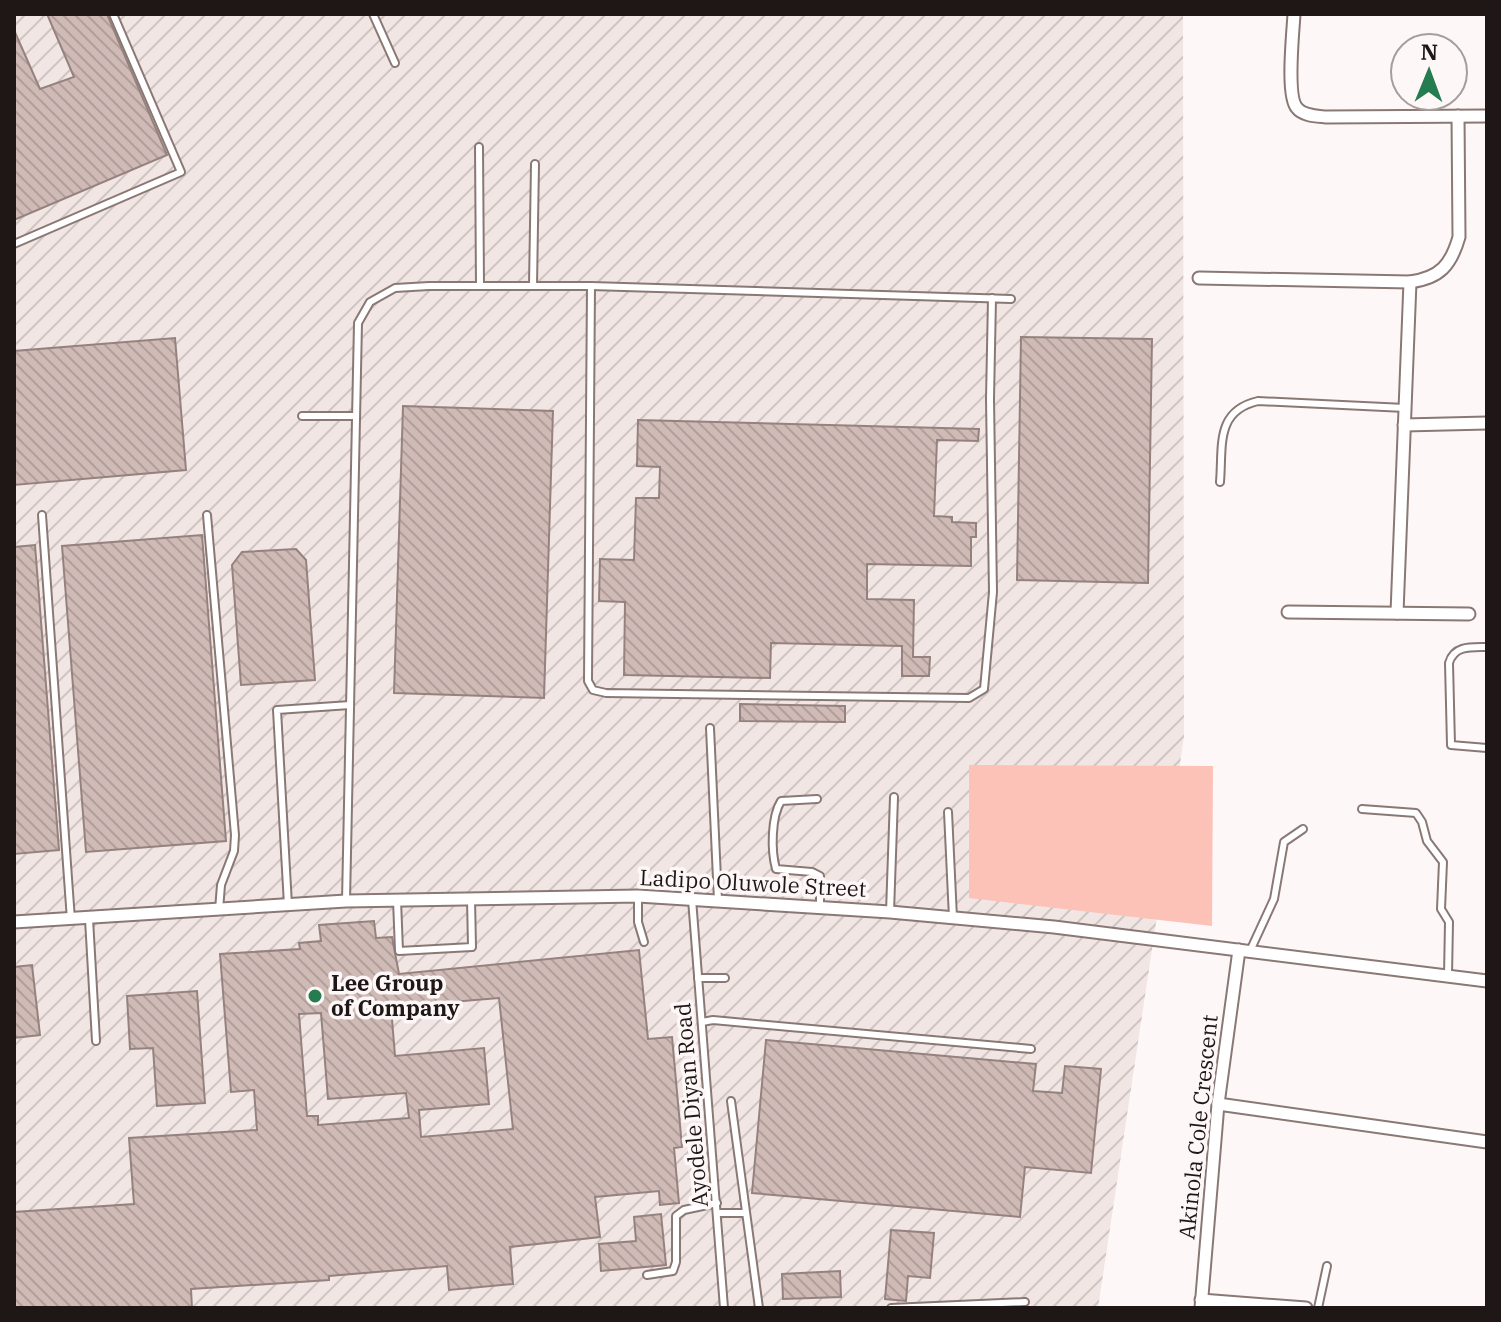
<svg xmlns="http://www.w3.org/2000/svg" width="1501" height="1322" viewBox="0 0 1501 1322" font-family="'IBM Plex Serif',serif">
  <style>
    .industrial { fill: url(#industrial-furrows) }
    .grass { fill: #fcc1b7 }
    .building { fill: url(#building-back-hatch); stroke: #95827e; stroke-width: 2; fill-rule: evenodd }
    .lines { fill: none; stroke-linecap: round; stroke-linejoin: round }
    .service-casing { stroke: #8a7874; stroke-width: 10 }
    .minor-casing { stroke: #8a7874; stroke-width: 15 }
    .service { stroke: #fff; stroke-width: 6 }
    .minor { stroke: #fff; stroke-width: 11 }
    .poi-dot { fill: #247c50; stroke: #fdf8f7; stroke-width: 3 }
    .labels { text-anchor: middle; stroke-width: 7; stroke-linejoin: round; paint-order: stroke }
    .street-label { font-size: 22px; fill: #1e1716; stroke: #fdf8f7 }
    .poi-label { font-size: 22px; font-weight: bold; fill: #1e1716; stroke: #fdf8f7; text-anchor: start }
  </style>
  <defs>
    <pattern id="industrial-furrows" width="10" height="10" patternUnits="userSpaceOnUse" patternTransform="scale(2)"><rect width="10" height="10" fill="#f2e6e4"/><path d="M-1 1l2-2M0 10L10 0M9 11l2-2" fill="none" stroke="#cfc5c3"/></pattern>
    <pattern id="building-back-hatch" width="6" height="6" patternUnits="userSpaceOnUse" patternTransform="scale(2)"><rect width="6" height="6" fill="#cfbab6"/><path d="M-1 5l2 2M0 0l6 6M5-1l2 2" fill="none" stroke="#b19f9c"/></pattern>
  </defs>
  <rect width="100%" height="100%" fill="#fdf8f7"/>
  <path class="industrial" d="M14,14H1183L1184,737L1098,1308H14Z"/>
  <path class="grass" d="M969,765L1213,766L1212,926L969,898Z"/>
  <g class="building">
    <path d="M47,14H107L167,155L14,220V30L40,89L74,77Z"/>
    <path d="M1021,337L1152,339L1148,583L1017,580Z"/>
    <path d="M175,338L186,470L14,485V351Z"/>
    <path d="M403,406L553,411L544,698L394,693Z"/>
    <path d="M638,420L979,429L978,441L937,440L934,516L952,517V522L976,523V537H971V566L867,564V599L914,600L913,657H930L929,676H902V646L771,643L770,678L624,675L625,602L599,601L600,559L634,560L636,498H659L660,467L637,466Z"/>
    <path d="M202,535L226,841L86,852L62,546Z"/>
    <path d="M35,545L59,850L14,854V547Z"/>
    <path d="M296,549L306,560L315,680L241,685L232,565L242,552Z"/>
    <path d="M740,704L845,706V722L740,721Z"/>
    <path d="M374,921L376,938L392,937L399,974L639,950L648,1039L672,1037L682,1147L674,1148L679,1203L660,1205L659,1191L595,1197L600,1237L510,1247L513,1284L449,1290L447,1266L329,1276V1280L191,1289L192,1308H14V1212L134,1204L129,1138L257,1130L254,1090L231,1092L220,954L300,949L299,943L321,941L319,925ZM499,998L513,1129L421,1137L419,1110L489,1104L484,1048L395,1056L391,1007ZM321,1013L328,1099L406,1093L409,1118L318,1125V1116H307L299,1014Z"/>
    <path d="M32,965L40,1035L14,1038V967Z"/>
    <path d="M197,991L205,1103L157,1106L153,1048L130,1049L127,996Z"/>
    <path d="M766,1040L1036,1064L1033,1091L1062,1093L1065,1066L1101,1069L1091,1173L1025,1167L1020,1217L752,1193Z"/>
    <path d="M661,1214L666,1265L601,1271L599,1244L636,1241L634,1217Z"/>
    <path d="M891,1230L934,1233L930,1278L908,1276L906,1301L885,1299Z"/>
    <path d="M840,1271L841,1297L783,1299L782,1274Z"/>
  </g>
  <g class="lines">
    <g class="service-casing">
      <g id="service">
        <path d="M373,14L395,63"/>
        <path d="M479,147L480,286"/>
        <path d="M14,244L181,172L113,14"/>
        <path d="M533,286L535,164"/>
        <path d="M591,286L588,681L593,690L606,693L969,698L984,689L993,592L990,399L992,298"/>
        <path d="M302,416H356"/>
        <path d="M1220,482C1223,446 1215,411 1258,401L1405,408"/>
        <path d="M42,515L71,920"/>
        <path d="M207,515L235,835L234,851L221,885L219,910"/>
        <path d="M1487,647C1472,647 1454,645 1449,663L1451,745L1487,748"/>
        <path d="M710,728L718,900"/>
        <path d="M817,799L781,801C771,817 771,851 776,869L812,872L820,876V907"/>
        <path d="M1362,809L1416,813L1422,822L1427,841L1443,862L1441,909L1449,922L1448,976"/>
        <path d="M948,812L953,918"/>
        <path d="M638,896V922L644,942"/>
        <path d="M692,899L724,1308"/>
        <path d="M397,900L399,951L472,947L471,899"/>
        <path d="M346,901L358,323L370,302L395,288L429,286H591L1011,299"/>
        <path d="M288,905L277,710L350,705"/>
        <path d="M890,912L894,797"/>
        <path d="M89,919L96,1041"/>
        <path d="M1250,951L1274,899L1284,842L1303,829"/>
        <path d="M698,978H725"/>
        <path d="M702,1022L713,1020L1031,1049"/>
        <path d="M731,1101L759,1308"/>
        <path d="M718,1213H745"/>
        <path d="M647,1275L673,1271L676,1262V1216L684,1210L717,1203"/>
        <path d="M891,1308L1025,1302"/>
        <path d="M1318,1308L1327,1266"/>
      </g>
    </g>
    <g class="minor-casing">
      <g id="minor">
        <path d="M1294,14C1293,33 1286,96 1297,108C1303,116 1317,116 1326,117L1487,116"/>
        <path d="M1199,278L1410,282C1440,278 1451,265 1459,237L1458,116"/>
        <path d="M1404,425L1487,423"/>
        <path d="M1288,612L1469,614"/>
        <path d="M1397,613L1410,282"/>
        <path d="M14,922L346,901L638,896L890,912L1054,927L1487,981"/>
        <path d="M1218,1104L1487,1142"/>
        <path d="M1201,1300L1306,1308"/>
        <path d="M1201,1308L1218,1104L1239,950"/>
      </g>
    </g>
    <use href="#service" class="service"/>
    <use href="#minor" class="minor"/>
  </g>
  <circle class="poi-dot" cx="315" cy="996" r="8"/>
  <g class="labels">
    <g class="street-label">
      <text transform="translate(753 883) rotate(3)" y="8">Ladipo Oluwole Street</text>
      <text transform="translate(691 1105) rotate(-95)" y="8">Ayodele Diyan Road</text>
      <text transform="translate(1198 1127) rotate(-84)" y="8">Akinola Cole Crescent</text>
    </g>
    <g class="poi-label">
      <text x="331" y="991">Lee Group<tspan x="331" dy="25">of Company</tspan></text>
    </g>
  </g>
  <rect width="1501" height="1322" fill="none" stroke="#1e1716" stroke-width="32"/>
  <g transform="translate(1429 72) rotate(1)"><circle r="38" fill="#fdf8f7" stroke="#a49e9d" stroke-width="2"/>
  <path d="M0-6L14 30L0 20L-14 30Z" fill="#247c50"/>
  <text y="-12" font-size="22" font-weight="bold" text-anchor="middle" fill="#1e1716">N</text>
  </g>
</svg>
